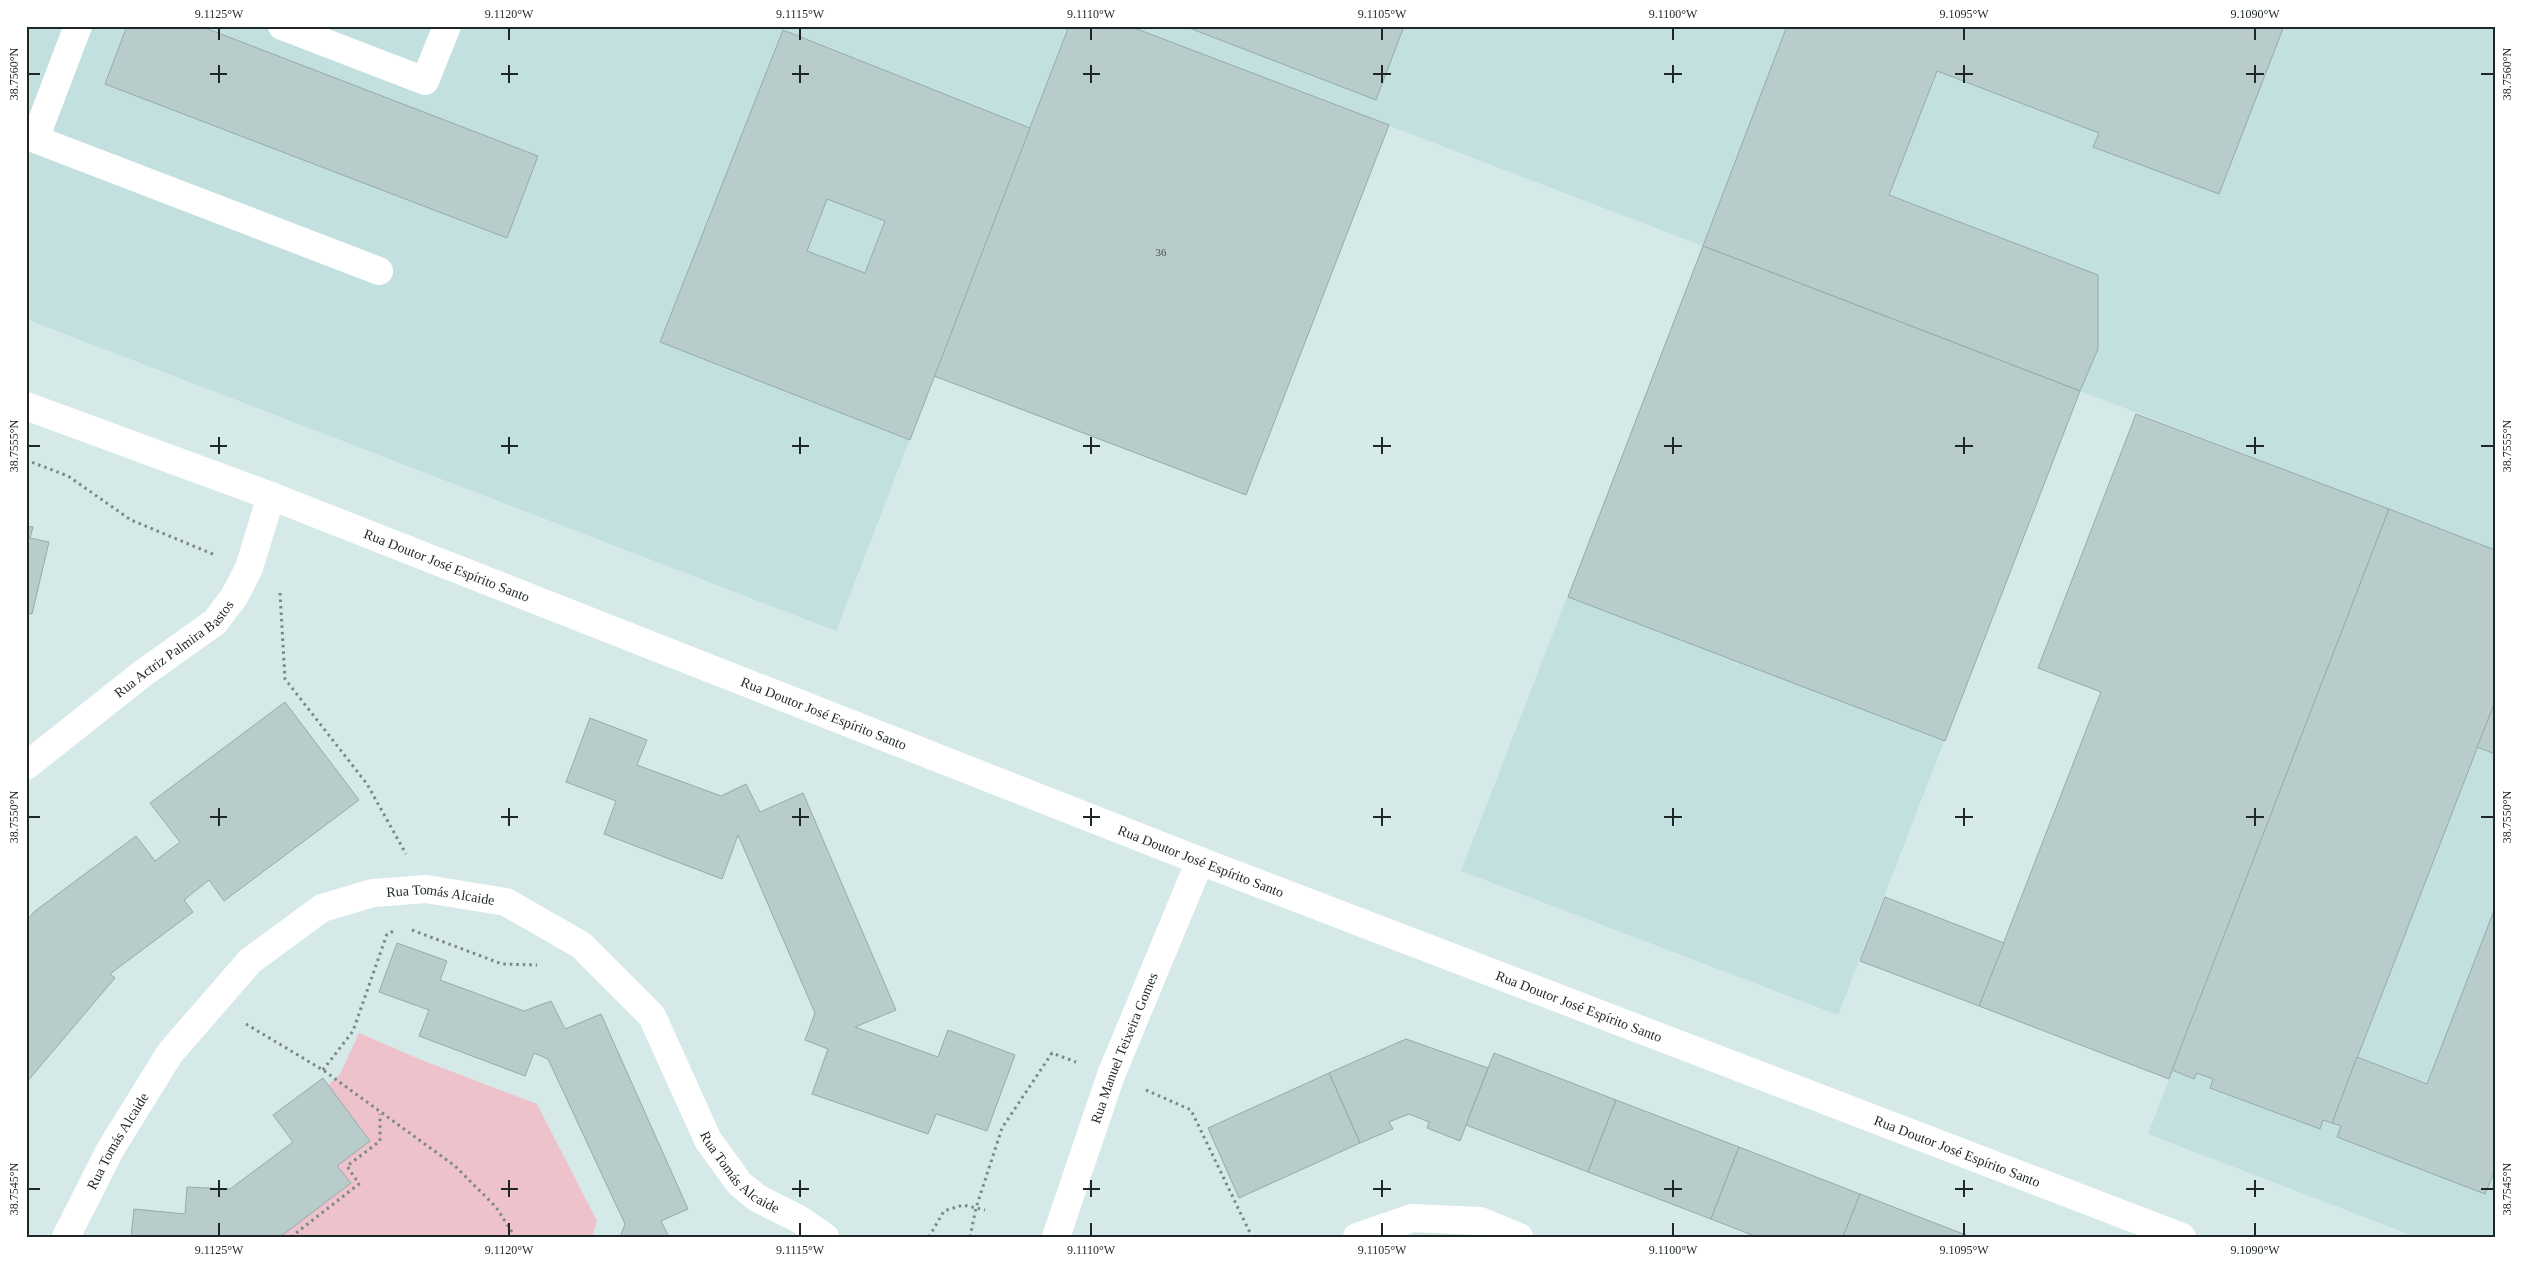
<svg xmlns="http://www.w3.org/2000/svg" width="2521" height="1263" viewBox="0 0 2521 1263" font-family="'Times New Roman',serif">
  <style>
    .built { fill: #c2e0df }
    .green { fill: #eec2ca }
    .building { fill: #b8cccb; stroke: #97aaaa; fill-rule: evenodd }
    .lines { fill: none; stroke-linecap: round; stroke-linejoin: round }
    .path { stroke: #798786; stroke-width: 3; stroke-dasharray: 2.5 4; stroke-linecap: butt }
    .minor { stroke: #fff; stroke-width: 28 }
    .ticks { fill: none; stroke: #1f2726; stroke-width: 2 }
    .labels { text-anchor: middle; stroke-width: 4; stroke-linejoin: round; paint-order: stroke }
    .number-label { font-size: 11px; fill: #45504f }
    .street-label { font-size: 14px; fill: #1f2726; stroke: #fff }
    .neatline { fill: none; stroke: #1f2726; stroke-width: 2 }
    .ticks-label { font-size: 12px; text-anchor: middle; fill: #1f2726 }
  </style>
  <rect width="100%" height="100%" fill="#d5e9e8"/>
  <g class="built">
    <path d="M26,26H1069L836,631L26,319Z"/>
    <path d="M1129,26H2495V1237H2416L2148,1134L2389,509L2080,391L1838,1015L1461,871L1703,246Z"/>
  </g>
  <path class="green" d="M359,1033L419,1059L537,1104L597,1221L592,1237H280L350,1184L337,1166L370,1141L328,1085L340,1074Z"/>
  <g class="building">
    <path d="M127,26H200L538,156L507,238L105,84Z"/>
    <path d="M1069,26H1129L1389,125L1246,495L934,376Z"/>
    <path d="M1184,26H1404L1376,100Z"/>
    <path d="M1787,26H2284L2219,194L2093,147L2099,133L1937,71L1889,195L2098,275V349L2080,391L1703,246Z"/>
    <path d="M783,30L1030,128L910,440L660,342ZM827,199L885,221L865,273L807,251Z"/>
    <path d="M1703,246L2080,391L1945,741L1568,597Z"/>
    <path d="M2136,414L2389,509L2169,1079L1979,1006L2101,692L2038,668Z"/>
    <path d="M2389,509L2495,550V702L2332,1123L2323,1120L2320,1129L2210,1088L2213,1079L2197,1073L2194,1079L2172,1070Z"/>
    <path d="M26,526L33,527L30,538L49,542L32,614L26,613Z"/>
    <path d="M285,702L359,800L224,901L209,880L184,900L193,912L110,974L115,978L26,1083V921L35,911L136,836L155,861L180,842L150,803Z"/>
    <path d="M2495,702V754L2477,747Z"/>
    <path d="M590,718L647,740L637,765L721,796L746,784L760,812L803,793L896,1010L855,1027L938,1057L948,1030L1015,1055L987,1131L936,1114L928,1134L812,1094L828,1049L805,1040L815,1013L738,835L722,879L604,834L616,801L566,782Z"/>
    <path d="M1885,897L2004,943L1979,1006L1860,961Z"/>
    <path d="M2495,908V1170L2485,1194L2337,1137L2341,1126L2332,1123L2357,1057L2427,1084Z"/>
    <path d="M397,943L447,961L440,980L524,1011L551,1001L565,1029L601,1014L688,1209L661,1221L669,1237H620L625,1224L548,1059L534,1053L525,1076L419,1036L429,1010L379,992Z"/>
    <path d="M1406,1039L1488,1068L1460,1141L1427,1128L1429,1122L1409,1114L1389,1122L1393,1129L1360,1143L1329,1073Z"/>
    <path d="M1494,1053L1616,1100L1588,1172L1466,1125Z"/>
    <path d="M1329,1073L1360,1143L1239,1198L1208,1128Z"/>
    <path d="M323,1078L370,1141L337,1166L351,1183L280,1237H131L134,1209L185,1214L187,1187L230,1189L293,1142L273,1115Z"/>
    <path d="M1616,1100L1739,1147L1711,1219L1588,1172Z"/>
    <path d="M1739,1147L1860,1194L1843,1237H1757L1711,1219Z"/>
    <path d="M1860,1194L1971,1237H1843Z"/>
  </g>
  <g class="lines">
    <g class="path">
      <path d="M26,460L68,476L131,520L215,555"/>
      <path d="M280,593L285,679L367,784L406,854"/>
      <path d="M412,930L502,964L537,965"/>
      <path d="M246,1024L323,1070L455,1166L496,1207L515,1237"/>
      <path d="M323,1070L353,1031L387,934L396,930"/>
      <path d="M1146,1090L1191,1110L1252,1237"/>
      <path d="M291,1237L359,1184L347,1166L380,1141V1114"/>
      <path d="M929,1237L944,1211L963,1205L985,1210"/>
      <path d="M970,1237L976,1208L1002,1128L1052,1053L1076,1062"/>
    </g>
    <g class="minor">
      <path d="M78,26L35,139L379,271"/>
      <path d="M282,26L425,81L447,26"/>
      <path id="s1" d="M26,406L271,496L1200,861L2182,1237"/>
      <path id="s2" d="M26,766L142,674L215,622L234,597L249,568L271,496"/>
      <path id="s3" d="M66,1237L110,1150L170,1053L250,961L322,908L373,893L426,889L506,902L581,945L652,1016L708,1140L739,1183L757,1198L799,1219L825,1237"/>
      <path id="s4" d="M1056,1237L1111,1075L1200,861"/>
      <path d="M1357,1237L1412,1218L1480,1221L1519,1237"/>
    </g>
  </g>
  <path class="ticks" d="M219,28V40M509,28V40M800,28V40M1091,28V40M1382,28V40M1673,28V40M1964,28V40M2255,28V40M219,65V83M509,65V83M800,65V83M1091,65V83M1382,65V83M1673,65V83M1964,65V83M2255,65V83M28,74H40M210,74H227M501,74H518M792,74H809M1083,74H1100M1373,74H1391M1664,74H1682M1955,74H1973M2246,74H2264M2481,74H2494M219,437V454M509,437V454M800,437V454M1091,437V454M1382,437V454M1673,437V454M1964,437V454M2255,437V454M28,446H40M210,446H227M501,446H518M792,446H809M1083,446H1100M1373,446H1391M1664,446H1682M1955,446H1973M2246,446H2264M2481,446H2494M219,808V826M509,808V826M800,808V826M1091,808V826M1382,808V826M1673,808V826M1964,808V826M2255,808V826M28,817H40M210,817H227M501,817H518M792,817H809M1083,817H1100M1373,817H1391M1664,817H1682M1955,817H1973M2246,817H2264M2481,817H2494M219,1180V1197M509,1180V1197M800,1180V1197M1091,1180V1197M1382,1180V1197M1673,1180V1197M1964,1180V1197M2255,1180V1197M28,1189H40M210,1189H227M501,1189H518M792,1189H809M1083,1189H1100M1373,1189H1391M1664,1189H1682M1955,1189H1973M2246,1189H2264M2481,1189H2494M219,1223V1236M509,1223V1236M800,1223V1236M1091,1223V1236M1382,1223V1236M1673,1223V1236M1964,1223V1236M2255,1223V1236"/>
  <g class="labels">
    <g class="number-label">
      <text x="1161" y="256">36</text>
    </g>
    <g class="street-label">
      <text dy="5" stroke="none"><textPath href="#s1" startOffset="450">Rua Doutor José Espírito Santo</textPath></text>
      <text dy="5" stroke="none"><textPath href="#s2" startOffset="189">Rua Actriz Palmira Bastos</textPath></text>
      <text dy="5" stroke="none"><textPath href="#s1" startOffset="855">Rua Doutor José Espírito Santo</textPath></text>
      <text dy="5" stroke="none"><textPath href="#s1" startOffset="1260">Rua Doutor José Espírito Santo</textPath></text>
      <text dy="5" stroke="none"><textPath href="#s3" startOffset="544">Rua Tomás Alcaide</textPath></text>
      <text dy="5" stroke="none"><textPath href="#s1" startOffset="1665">Rua Doutor José Espírito Santo</textPath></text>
      <text dy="5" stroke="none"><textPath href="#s4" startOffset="201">Rua Manuel Teixeira Gomes</textPath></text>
      <text dy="5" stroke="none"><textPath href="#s3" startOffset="109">Rua Tomás Alcaide</textPath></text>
      <text dy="5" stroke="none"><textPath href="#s1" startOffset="2070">Rua Doutor José Espírito Santo</textPath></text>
      <text dy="5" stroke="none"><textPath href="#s3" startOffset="979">Rua Tomás Alcaide</textPath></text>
    </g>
  </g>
  <rect width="2521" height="1263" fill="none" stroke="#ffffff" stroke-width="55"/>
  <rect x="28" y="28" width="2466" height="1208" class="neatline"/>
  <g class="ticks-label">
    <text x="219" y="18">9.1125°W</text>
    <text x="509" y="18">9.1120°W</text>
    <text x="800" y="18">9.1115°W</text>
    <text x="1091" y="18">9.1110°W</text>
    <text x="1382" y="18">9.1105°W</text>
    <text x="1673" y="18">9.1100°W</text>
    <text x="1964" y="18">9.1095°W</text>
    <text x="2255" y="18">9.1090°W</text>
    <text transform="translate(14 74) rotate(-90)" y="4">38.7560°N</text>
    <text transform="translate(2507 74) rotate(-90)" y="4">38.7560°N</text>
    <text transform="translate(14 446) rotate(-90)" y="4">38.7555°N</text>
    <text transform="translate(2507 446) rotate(-90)" y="4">38.7555°N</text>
    <text transform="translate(14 817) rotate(-90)" y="4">38.7550°N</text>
    <text transform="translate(2507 817) rotate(-90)" y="4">38.7550°N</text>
    <text transform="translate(14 1189) rotate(-90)" y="4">38.7545°N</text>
    <text transform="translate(2507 1189) rotate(-90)" y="4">38.7545°N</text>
    <text x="219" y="1254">9.1125°W</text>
    <text x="509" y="1254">9.1120°W</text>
    <text x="800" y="1254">9.1115°W</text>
    <text x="1091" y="1254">9.1110°W</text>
    <text x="1382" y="1254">9.1105°W</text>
    <text x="1673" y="1254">9.1100°W</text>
    <text x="1964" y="1254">9.1095°W</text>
    <text x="2255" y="1254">9.1090°W</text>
  </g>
</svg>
